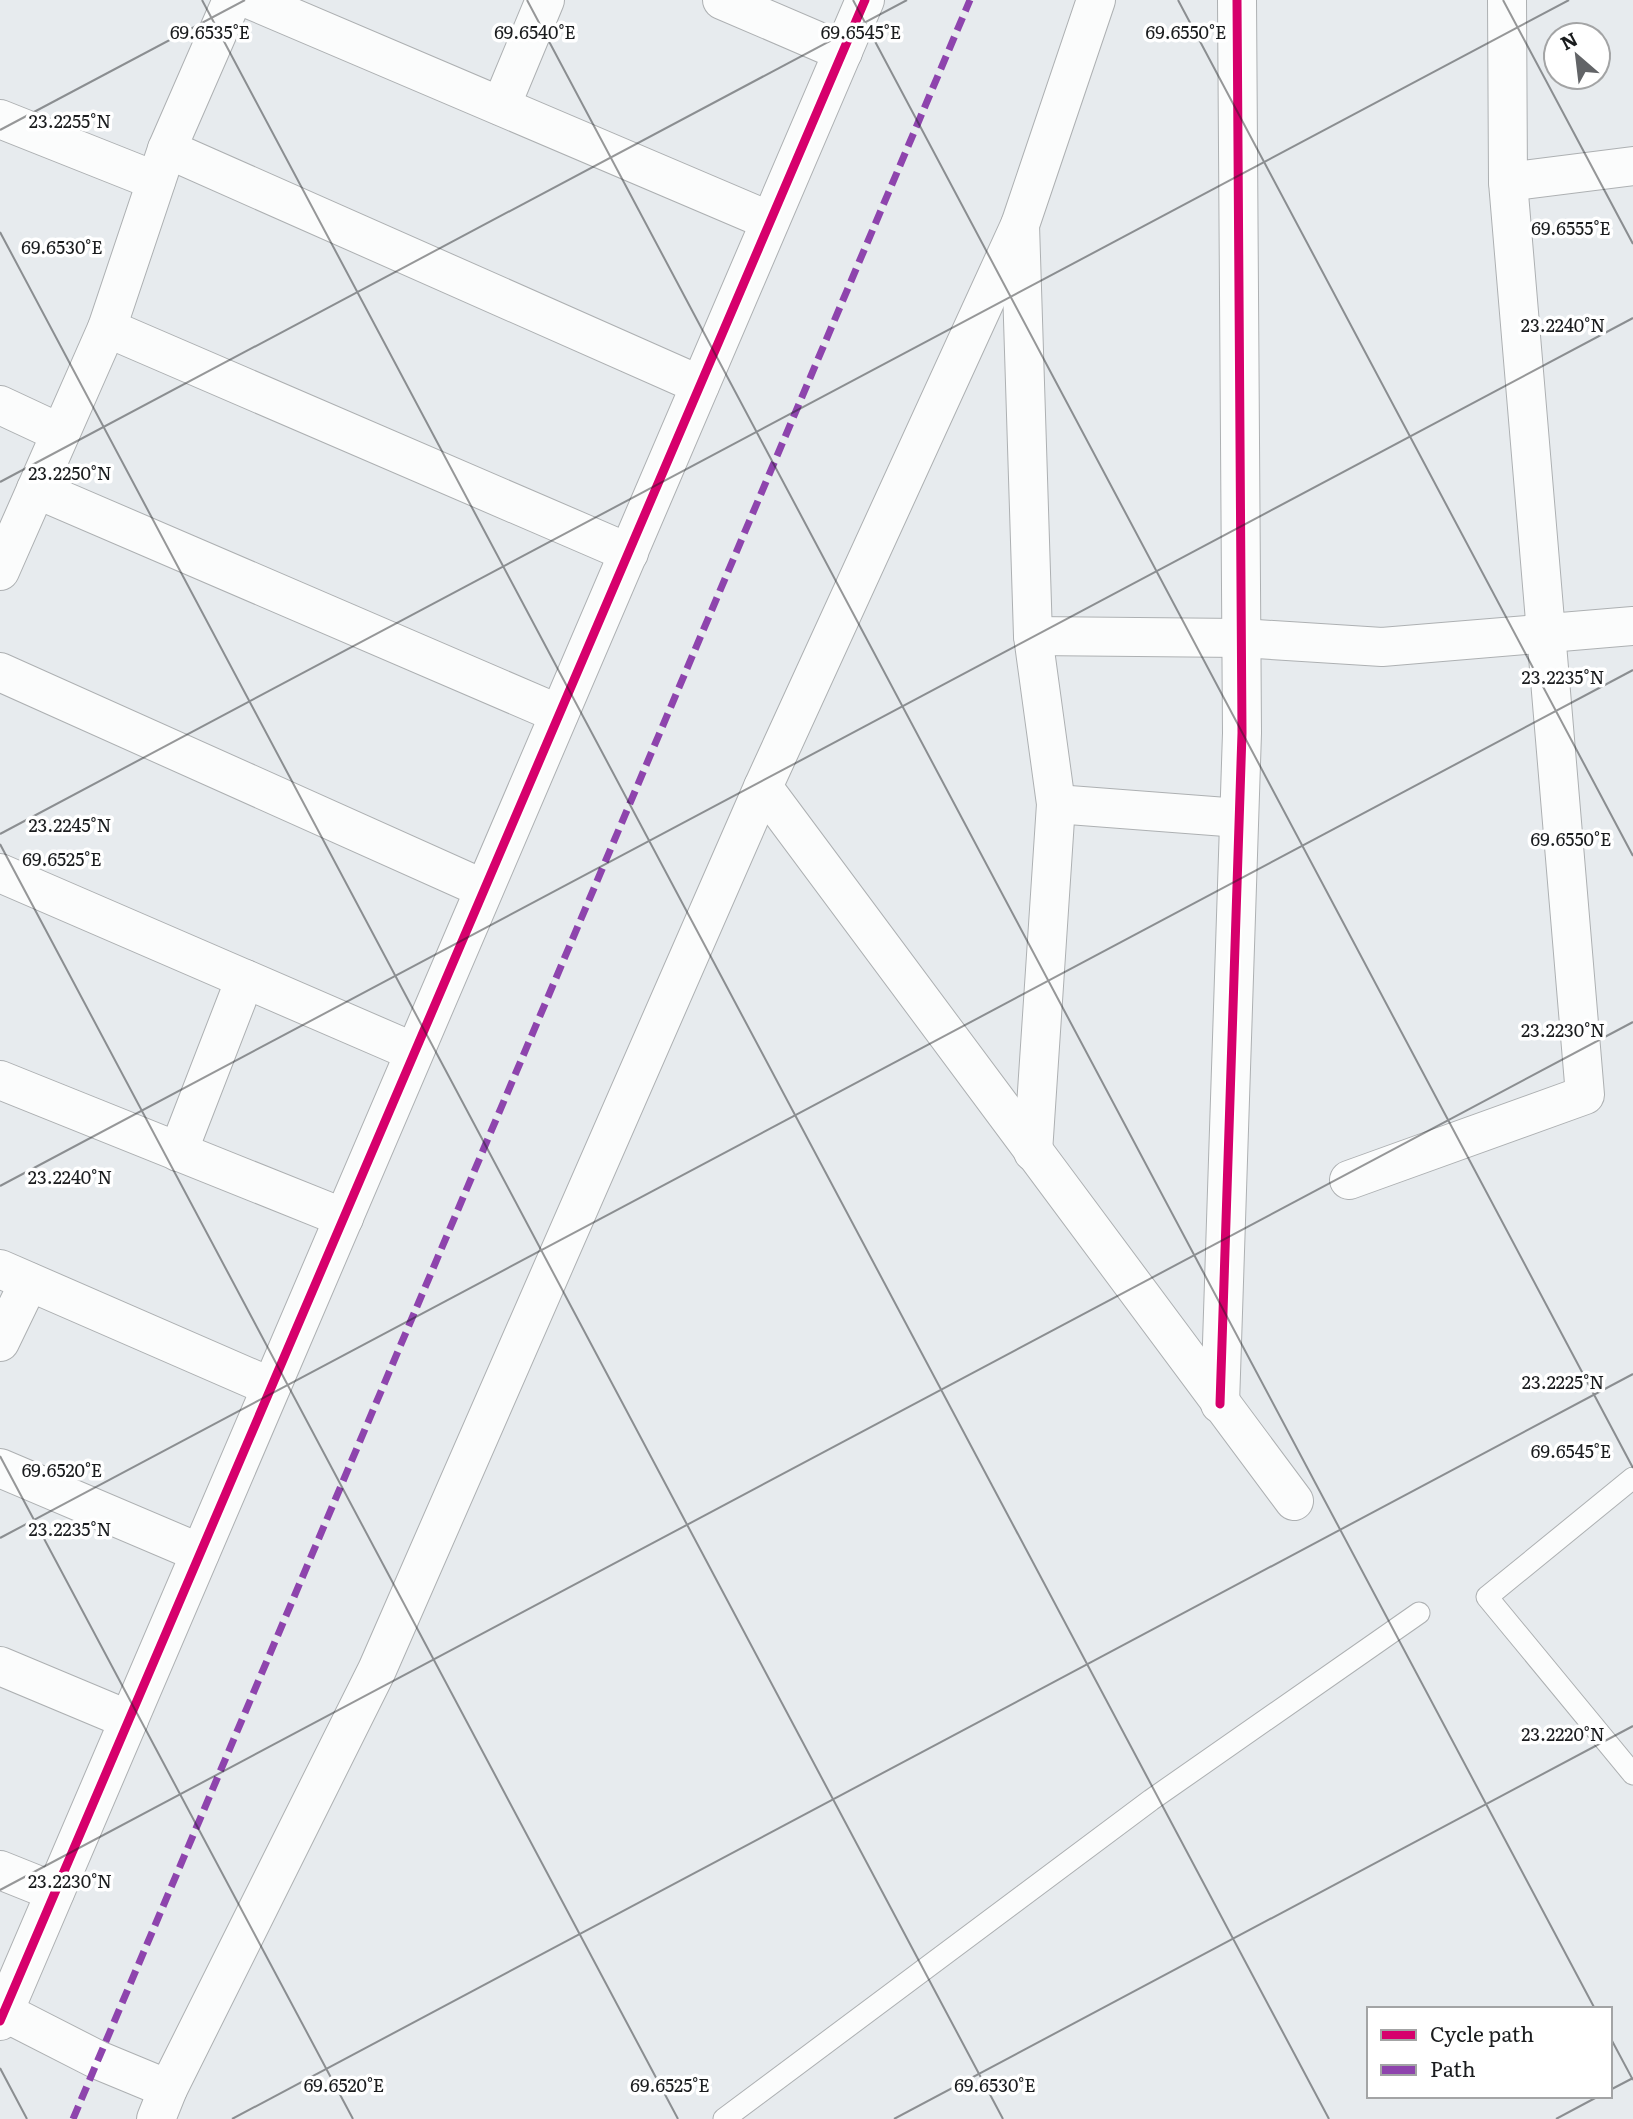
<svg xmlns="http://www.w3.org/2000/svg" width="1633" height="2119" viewBox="0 0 1633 2119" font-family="Literata,serif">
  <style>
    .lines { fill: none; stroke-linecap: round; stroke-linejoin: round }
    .service-casing { stroke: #adb0b2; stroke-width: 23 }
    .minor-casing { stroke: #adb0b2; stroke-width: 40 }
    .tertiary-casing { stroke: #adb0b2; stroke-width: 40 }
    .service { stroke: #fbfcfc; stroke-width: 21 }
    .minor { stroke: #fbfcfc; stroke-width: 38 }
    .tertiary { stroke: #fbfcfc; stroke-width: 38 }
    .quiet { stroke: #8e44ad; stroke-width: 7; stroke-dasharray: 14 7; stroke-linecap: butt }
    .cycleway-casing { stroke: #fff; stroke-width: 13 }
    .cycleway { stroke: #d6006c; stroke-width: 9 }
    .ticks { fill: none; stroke: #1a1c1e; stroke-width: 2; stroke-opacity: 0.45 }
    .ticks-label { font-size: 18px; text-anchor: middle; fill: #1a1c1e; stroke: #fff; stroke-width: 7; stroke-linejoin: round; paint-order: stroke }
  </style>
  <rect width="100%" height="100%" fill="#e7ebee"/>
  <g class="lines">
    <g class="service-casing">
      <g id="service">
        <path d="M1633,1478L1487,1597L1633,1774"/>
        <path d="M724,2119L1151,1800L1419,1613"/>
      </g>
    </g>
    <g class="minor-casing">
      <g id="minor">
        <path d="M251,0L770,221"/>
        <path d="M722,0L843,52"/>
        <path d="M501,106L545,0"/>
        <path d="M0,119L156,181"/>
        <path d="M167,149L700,385"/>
        <path d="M1508,182L1633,166"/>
        <path d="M107,328L629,553"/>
        <path d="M0,405L60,433"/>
        <path d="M36,489L559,714"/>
        <path d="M1033,636L1241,638L1382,647L1633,626"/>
        <path d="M0,672L484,889"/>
        <path d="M763,787L1294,1501"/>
        <path d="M1056,804L1239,818"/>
        <path d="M0,873L414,1052"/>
        <path d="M0,1080L344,1218"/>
        <path d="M178,1152L245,979"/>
        <path d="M1033,1152L1056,804L1033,636L1020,225L1096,0"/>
        <path d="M1349,1180L1585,1095L1508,182L1507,0"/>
        <path d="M0,1269L271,1387"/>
        <path d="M0,1342L29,1282"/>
        <path d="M1220,1404L1242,733L1237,0"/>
        <path d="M0,1468L200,1553"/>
        <path d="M0,1666L129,1720"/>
        <path d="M0,1870L55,1892"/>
        <path d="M4,2012L98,2060L168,2089"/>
        <path d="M0,2021L865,0"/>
        <path d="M156,2119L168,2089L377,1670L763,787L1020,225"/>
      </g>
    </g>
    <g class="tertiary-casing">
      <path id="tertiary" d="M0,571L107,328L167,149L232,0"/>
    </g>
    <use href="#service" class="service"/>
    <use href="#minor" class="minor"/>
    <use href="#tertiary" class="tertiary"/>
    <path class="quiet" d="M73,2119L970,0"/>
    <g class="cycleway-casing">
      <g id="cycleway">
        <path d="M1220,1404L1242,733L1237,0"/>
        <path d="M0,2021L865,0"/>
      </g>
    </g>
    <use href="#cycleway" class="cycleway"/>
  </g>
  <path class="ticks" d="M202,0L1329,2119M527,0L1595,2009M853,0L1633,1468M1178,0L1633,856M1503,0L1633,244M0,130L245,0M0,232L1003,2119M0,482L907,0M0,834L1569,0M0,844L678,2119M0,1186L1633,318M0,1456L353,2119M0,1538L1633,670M0,1890L1633,1022M1610,2037L1633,2080M0,2068L27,2119M1610,2090L1633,2078M232,2119L1633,1374M894,2119L1633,1726M1556,2119L1599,2096"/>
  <g class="ticks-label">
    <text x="210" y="39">69.6535°E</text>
    <text x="535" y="39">69.6540°E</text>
    <text x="861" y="39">69.6545°E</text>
    <text x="1186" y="39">69.6550°E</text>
    <text x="70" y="128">23.2255°N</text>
    <text x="1571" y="235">69.6555°E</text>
    <text x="62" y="254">69.6530°E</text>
    <text x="1563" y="332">23.2240°N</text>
    <text x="70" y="480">23.2250°N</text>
    <text x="1563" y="684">23.2235°N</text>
    <text x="70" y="832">23.2245°N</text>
    <text x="1571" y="846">69.6550°E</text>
    <text x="62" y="866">69.6525°E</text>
    <text x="1563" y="1037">23.2230°N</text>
    <text x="70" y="1184">23.2240°N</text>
    <text x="1563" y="1389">23.2225°N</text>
    <text x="1571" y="1458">69.6545°E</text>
    <text x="62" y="1477">69.6520°E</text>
    <text x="70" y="1536">23.2235°N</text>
    <text x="1563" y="1741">23.2220°N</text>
    <text x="70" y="1888">23.2230°N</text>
    <text x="344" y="2092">69.6520°E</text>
    <text x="670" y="2092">69.6525°E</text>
    <text x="995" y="2092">69.6530°E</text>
  </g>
  <rect x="1367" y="2007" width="245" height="91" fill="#ffffff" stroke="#a3a4a5" stroke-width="2"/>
  <rect x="1381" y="2030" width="35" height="10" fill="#d6006c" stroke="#a3a4a5" stroke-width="2"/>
  <text x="1430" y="2042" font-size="21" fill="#1a1c1e">Cycle path</text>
  <rect x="1381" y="2065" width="35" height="10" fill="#8e44ad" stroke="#a3a4a5" stroke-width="2"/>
  <text x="1430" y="2077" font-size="21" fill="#1a1c1e">Path</text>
  <g transform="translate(1577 56) rotate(332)"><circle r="33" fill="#ffffff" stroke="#a3a4a5" stroke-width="2"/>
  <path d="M0-5L12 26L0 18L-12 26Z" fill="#626467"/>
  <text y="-10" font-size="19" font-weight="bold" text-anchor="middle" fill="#1a1c1e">N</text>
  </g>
</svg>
